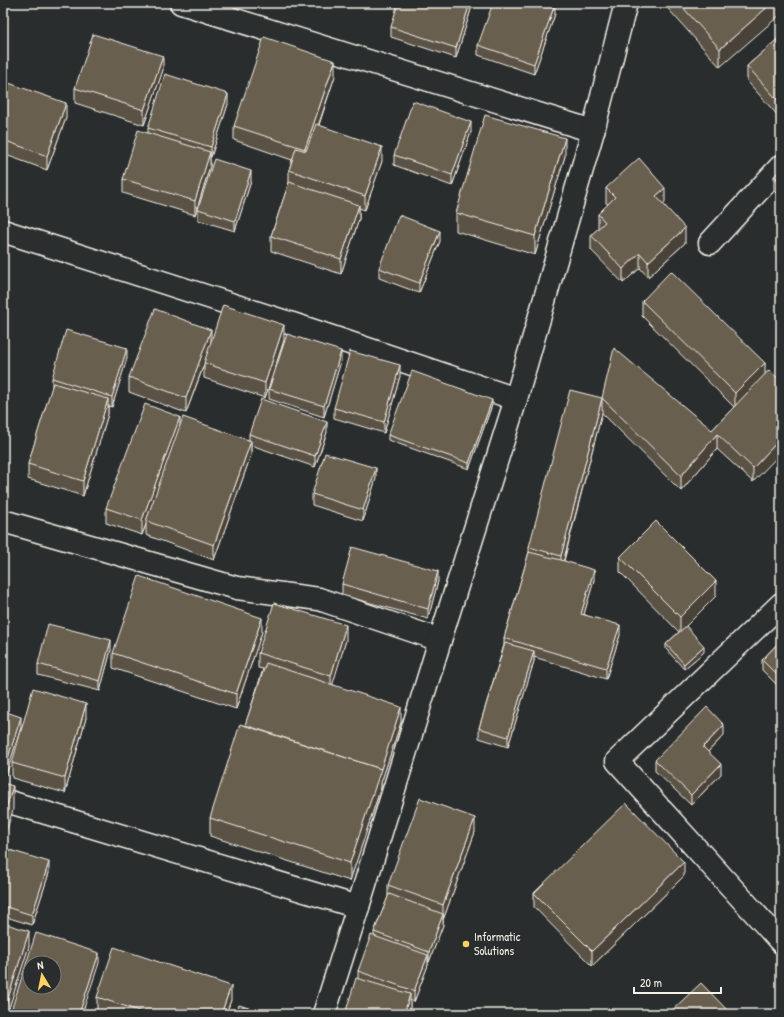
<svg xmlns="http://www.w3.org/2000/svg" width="784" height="1017" viewBox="0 0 784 1017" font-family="'Patrick Hand',sans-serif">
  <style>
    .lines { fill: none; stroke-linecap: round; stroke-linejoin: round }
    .street-casing { stroke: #f4f1e8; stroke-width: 25 }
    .street { stroke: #2a2d2e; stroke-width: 22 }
    .wall { fill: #5a5245; stroke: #f4f1e8 }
    .shaded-wall { fill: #4a4238; stroke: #f4f1e8 }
    .building { fill: #695f50; stroke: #f4f1e8; fill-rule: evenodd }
    .poi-dot { fill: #ffd166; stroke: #2a2d2e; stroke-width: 1.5 }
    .labels { text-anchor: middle; stroke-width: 3.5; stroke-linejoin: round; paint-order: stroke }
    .poi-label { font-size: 12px; fill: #f4f1e8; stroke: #2a2d2e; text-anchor: start }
  </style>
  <rect width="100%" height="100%" fill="#2a2d2e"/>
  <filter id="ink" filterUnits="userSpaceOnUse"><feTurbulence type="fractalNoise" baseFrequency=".025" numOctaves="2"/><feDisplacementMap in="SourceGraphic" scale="8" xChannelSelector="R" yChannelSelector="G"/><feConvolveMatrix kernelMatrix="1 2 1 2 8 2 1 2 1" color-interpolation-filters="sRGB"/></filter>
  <g filter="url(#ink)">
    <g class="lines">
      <g class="street-casing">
        <g id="street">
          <path d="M181,3L593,131"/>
          <path d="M3,231L311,330L516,399"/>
          <path d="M710,243L781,166"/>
          <path d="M3,521L237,588L319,599L440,640"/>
          <path d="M781,604L617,761L781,942"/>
          <path d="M3,800L358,907"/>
          <path d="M324,1014L358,907L440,640L516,399L593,131L626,3"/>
        </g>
      </g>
      <use href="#street" class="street"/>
    </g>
    <g class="wall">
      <path d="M264,3H272L271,5Z"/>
      <path d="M472,3V6L456,58L391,37V27Z"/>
      <path d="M663,3H781L720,67Z"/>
      <path d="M555,14L534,74L478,55V45Z"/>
      <path d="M781,36V119L747,81V66Z"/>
      <path d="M163,70L144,125L75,103V88Z"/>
      <path d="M335,76L319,125L382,161L365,210L359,208V219L341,274L271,251V236L289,182V170L292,160L234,140V126Z"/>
      <path d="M3,81L66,118L47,170L3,154Z"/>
      <path d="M228,104L211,157H210V166L195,215L123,193V179L148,133V128Z"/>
      <path d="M471,132L452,186L394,165V155Z"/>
      <path d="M565,156L535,255L456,231V213Z"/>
      <path d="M781,169V198L774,191V176Z"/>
      <path d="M251,181L235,231L198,220V209Z"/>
      <path d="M606,188L665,202L663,204L685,243L648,277L640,268L623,283L591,250V235L598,229V214L608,204L606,203Z"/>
      <path d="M440,241L419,293L379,278V268Z"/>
      <path d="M781,261V274L780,273V263Z"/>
      <path d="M642,301L765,363L753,482L717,449L681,491L602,413L564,561L594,580L584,614L620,635L606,679L534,657V661L508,747L479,738V728L504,645V638L529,552V547L602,398L712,430L734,407L642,316Z"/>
      <path d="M284,340L265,398L204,378V365L186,413L129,392V377L211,341Z"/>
      <path d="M127,358L112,407L108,406V414L83,496L28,479V464L52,388V378Z"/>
      <path d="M341,361L324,417L269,399V389Z"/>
      <path d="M400,376L384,433L334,418V408Z"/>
      <path d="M492,405L469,469L388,440V435Z"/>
      <path d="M180,425L249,440V434L327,432L315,467L251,445V455L214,560L146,535V524L142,535L106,523V508Z"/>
      <path d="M376,478L363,521L312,505V494Z"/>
      <path d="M620,557L716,596L682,629L704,652L684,669L666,649V644L679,632L620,572Z"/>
      <path d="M438,581L428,619L342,595V584Z"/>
      <path d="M262,632L236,709L113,668V653Z"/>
      <path d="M346,640L332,684L401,722L381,783V787L350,881L210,836V818L245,726L263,669L258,668V653Z"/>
      <path d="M781,640V689L762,670V660Z"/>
      <path d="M111,650L100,691L38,675V664Z"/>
      <path d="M3,711L21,727L6,775L3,774Z"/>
      <path d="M86,718L65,793L12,778V763Z"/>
      <path d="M724,735L708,752L721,774L691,805L655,771V760Z"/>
      <path d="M475,832L443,920V919V925L429,962H428V965L414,1002L410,1000V1008L408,1014H345L358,978V971L374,936V932L388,897V885Z"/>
      <path d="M3,848L49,873L32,925L3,916Z"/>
      <path d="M684,876L592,966L534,907V893Z"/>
      <path d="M3,923L29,946L7,1014H3Z"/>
      <path d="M97,997L231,1000L226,1014H104L97,1012Z"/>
    </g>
    <g class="shaded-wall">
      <path d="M470,3H472V6L456,58V48Z"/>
      <path d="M772,3H781V14L720,67V49Z"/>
      <path d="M555,4V14L534,74V64Z"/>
      <path d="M163,56V70L144,125V110Z"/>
      <path d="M335,61V76L305,164V149Z"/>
      <path d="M228,94V104L211,157V147Z"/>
      <path d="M66,103V118L47,170V156Z"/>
      <path d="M471,122V132L452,186V175Z"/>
      <path d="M565,138V156L535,255V236Z"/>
      <path d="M382,147V161L365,210V196Z"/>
      <path d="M210,152V166L195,215V201Z"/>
      <path d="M251,171V181L235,231V221Z"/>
      <path d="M665,188V202L656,211V196Z"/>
      <path d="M359,205V219L341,274V259Z"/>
      <path d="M685,228V243L648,277V262Z"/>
      <path d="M440,231V241L419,293V283Z"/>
      <path d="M640,253V268L623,283V269Z"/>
      <path d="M284,325V340L265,398V383Z"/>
      <path d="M211,330V345L186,413V398Z"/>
      <path d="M127,348V358L112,407V397Z"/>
      <path d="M341,351V361L324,417V406Z"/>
      <path d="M765,363V378L735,408V393Z"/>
      <path d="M400,365V376L384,433V422Z"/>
      <path d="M602,398V413L561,570V556Z"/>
      <path d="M108,399V414L83,496V481Z"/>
      <path d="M492,400V405L469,469V463Z"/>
      <path d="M180,417V432L146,521V524L142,535V520Z"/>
      <path d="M327,422V432L315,467V456Z"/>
      <path d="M717,434V449L681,491V476Z"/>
      <path d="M781,438V453L753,482V468Z"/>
      <path d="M251,441V455L214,560V545Z"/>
      <path d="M376,468V478L363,521V510Z"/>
      <path d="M594,570V580L581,624V614Z"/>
      <path d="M438,571V581L428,619V609Z"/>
      <path d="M716,581V596L680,632V617Z"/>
      <path d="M262,618V632L236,709V694Z"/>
      <path d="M346,625V640L331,690V676Z"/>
      <path d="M620,625V635L606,679V668Z"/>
      <path d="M111,640V650L100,691V681Z"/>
      <path d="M704,646V652L684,669V664Z"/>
      <path d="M534,651V661L508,747V737Z"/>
      <path d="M86,704V718L65,793V778Z"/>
      <path d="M401,707V722L381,783V787L350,881V863Z"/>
      <path d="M21,717V727L6,775V764Z"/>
      <path d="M724,725V735L703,757V747Z"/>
      <path d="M721,764V774L691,805V795Z"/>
      <path d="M13,786V810L3,841V818Z"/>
      <path d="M475,818V832L443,920V905Z"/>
      <path d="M49,862V873L32,925V915Z"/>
      <path d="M684,862V876L592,966V951Z"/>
      <path d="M443,914V925L429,962V952Z"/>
      <path d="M29,931V946L7,1014H5V1008Z"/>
      <path d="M99,953V963L82,1014H79Z"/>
      <path d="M428,955V965L414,1002V991Z"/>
      <path d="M231,986V1000L226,1014H221Z"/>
      <path d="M410,994V1008L408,1014H404Z"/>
    </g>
    <g class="building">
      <path d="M398,3H470L456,48L391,27Z"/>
      <path d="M493,3H552L555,4L534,64L478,45Z"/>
      <path d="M679,3H772L720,49Z"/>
      <path d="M93,34L163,56L144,110L75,88Z"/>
      <path d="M781,36V104L747,66Z"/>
      <path d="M264,37L335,61L305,149L234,126Z"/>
      <path d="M165,74L228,94L211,147L148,128Z"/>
      <path d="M3,81L66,103L47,156L3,140Z"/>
      <path d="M413,101L471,122L452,175L394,155Z"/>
      <path d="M485,115L565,138L535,236L456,213Z"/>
      <path d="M316,124L382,147L365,196L289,170L296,148L306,151Z"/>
      <path d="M138,130L210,152L195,201L123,179Z"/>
      <path d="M639,158L665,188L656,196L685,228L648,262L640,253L623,269L591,235L605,222L598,214L615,197L606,188Z"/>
      <path d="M214,159L251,171L235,221L198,209Z"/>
      <path d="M781,169V183L774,176Z"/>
      <path d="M289,182L359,205L341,259L271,236Z"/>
      <path d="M399,215L440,231L419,283L379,268Z"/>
      <path d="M671,271L765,363L735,393L642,301Z"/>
      <path d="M223,305L284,325L265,383L204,363Z"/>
      <path d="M155,309L211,330L186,398L129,377Z"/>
      <path d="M66,330L127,348L112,397L52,378Z"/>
      <path d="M287,334L341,351L324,406L269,389Z"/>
      <path d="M614,348L712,430L769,370L781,381V438L753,468L717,434L681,476L602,398Z"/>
      <path d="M350,351L400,365L384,422L334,408Z"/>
      <path d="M412,371L492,400L469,463L388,435Z"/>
      <path d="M53,383L108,399L83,481L28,464Z"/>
      <path d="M570,390L602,398L561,556L529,547Z"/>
      <path d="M261,399L327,422L315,456L249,434Z"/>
      <path d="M145,404L180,417L142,520L106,508Z"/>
      <path d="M183,417L251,441L214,545L146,521Z"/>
      <path d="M325,453L376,468L363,510L312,494Z"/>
      <path d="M656,521L716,581L680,617L620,557Z"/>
      <path d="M352,547L438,571L428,609L342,584Z"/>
      <path d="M529,552L561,560L594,570L581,614L620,625L606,668L504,638Z"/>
      <path d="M139,576L262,618L236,694L113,653Z"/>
      <path d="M274,603L346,625L331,676L258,653Z"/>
      <path d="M48,624L111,640L100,681L38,664Z"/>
      <path d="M686,626L704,646L684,664L666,644Z"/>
      <path d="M781,640V679L762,660Z"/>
      <path d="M505,643L534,651L508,737L479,728Z"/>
      <path d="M266,663L401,707L381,769L245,725Z"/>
      <path d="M33,688L86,704L65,778L12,763Z"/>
      <path d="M707,707L724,725L703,747L721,764L691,795L655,760Z"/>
      <path d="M3,711L21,717L6,764H3Z"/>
      <path d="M240,724L381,769L350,863L210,818Z"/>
      <path d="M3,783L13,786L3,818Z"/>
      <path d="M420,798L475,818L443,905L388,885Z"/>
      <path d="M626,803L684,862L592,951L534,893Z"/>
      <path d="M3,848L49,862L32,915L3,906Z"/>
      <path d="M389,894L443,914L429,952L374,932Z"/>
      <path d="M3,923L29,931L5,1008L3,1007Z"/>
      <path d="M36,933L99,953L79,1014H10ZM30,963H54V987H30Z"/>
      <path d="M371,935L428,955L414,991L358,971Z"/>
      <path d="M114,947L231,986L221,1014H148L97,997Z"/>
      <path d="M356,978L410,994L404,1014H345Z"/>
      <path d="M701,983L731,1014H668Z"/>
      <path d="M239,1005L268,1014H236Z"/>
    </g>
  </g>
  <circle class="poi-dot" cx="466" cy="944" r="4"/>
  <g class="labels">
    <g class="poi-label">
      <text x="474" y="941">Informatic<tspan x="474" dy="14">Solutions</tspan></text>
    </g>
  </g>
  <rect width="784" height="1017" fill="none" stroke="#2a2d2e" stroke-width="16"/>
  <rect x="8" y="8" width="768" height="1001" fill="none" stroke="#f4f1e8" stroke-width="1.5" filter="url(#ink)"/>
  <g transform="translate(42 975) rotate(350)"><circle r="19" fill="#2a2d2e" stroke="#7b7b78"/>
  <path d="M0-3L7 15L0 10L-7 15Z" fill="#ffd166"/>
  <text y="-6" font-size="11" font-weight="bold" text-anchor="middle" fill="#f4f1e8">N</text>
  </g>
  <path d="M634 987v6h87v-6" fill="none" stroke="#f4f1e8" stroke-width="2"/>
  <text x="640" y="987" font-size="12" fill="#f4f1e8" stroke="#2a2d2e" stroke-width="3" paint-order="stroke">20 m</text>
</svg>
